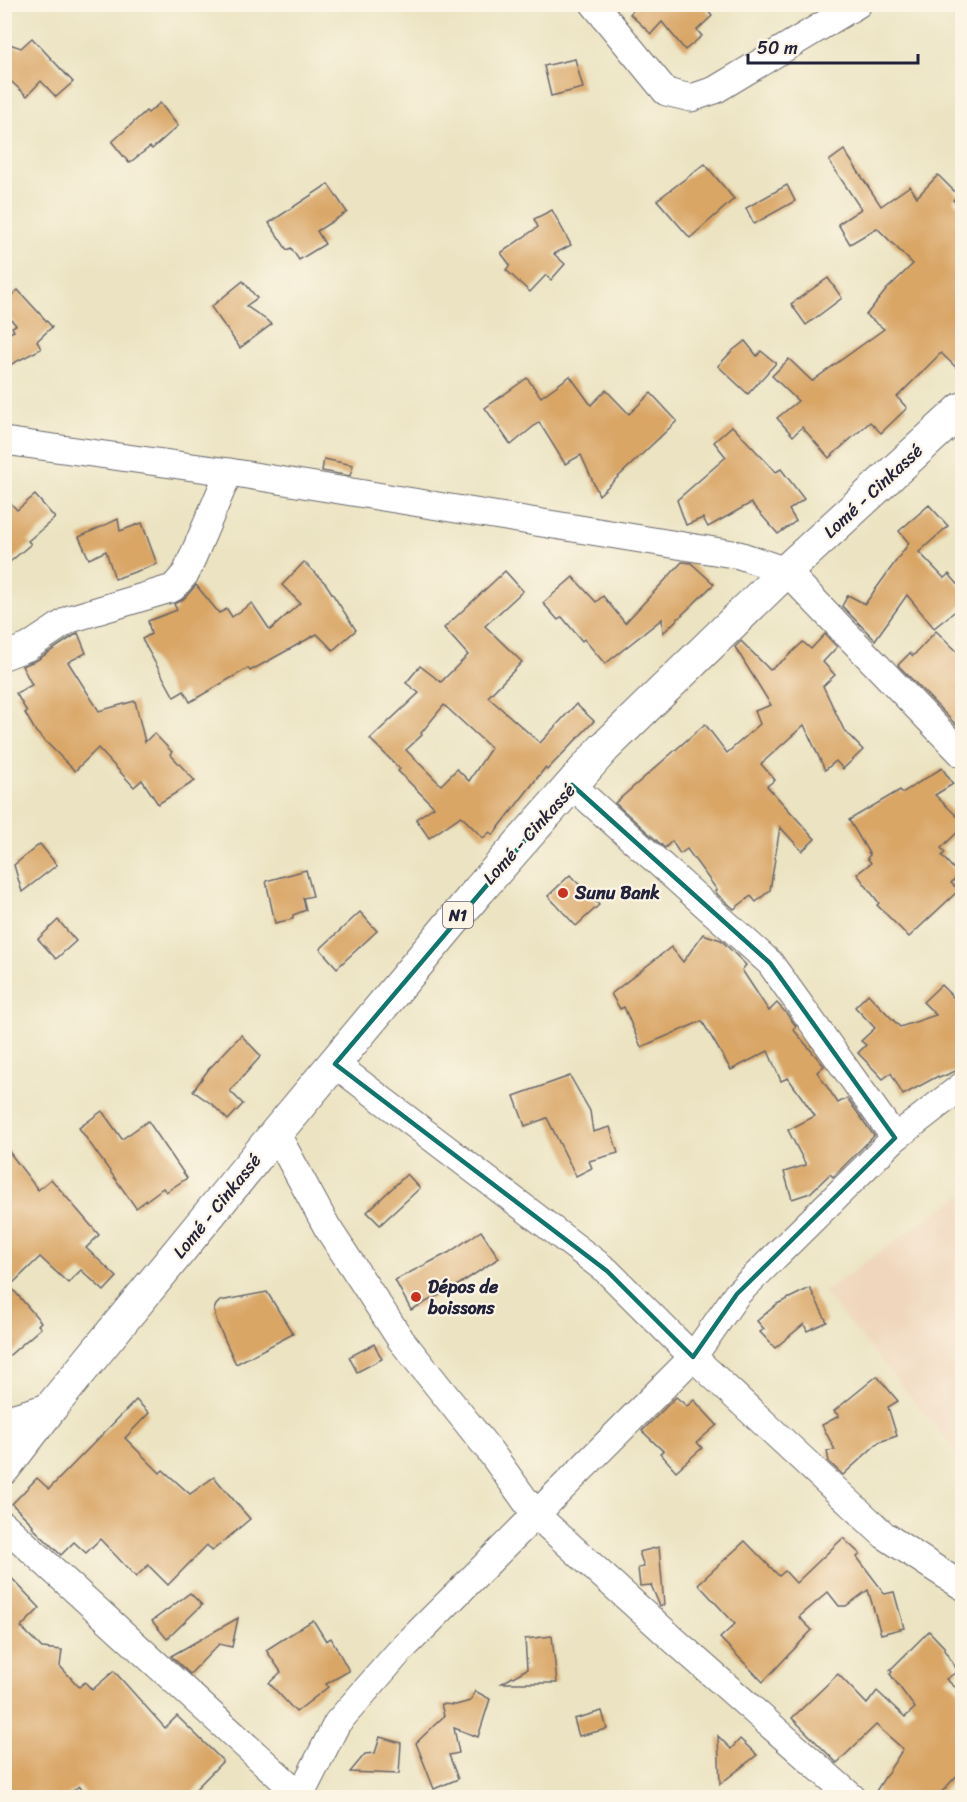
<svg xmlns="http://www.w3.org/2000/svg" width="967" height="1802" viewBox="0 0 967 1802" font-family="Sriracha,sans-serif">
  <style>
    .built { fill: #efd6bc }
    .building { fill: #d9a666; fill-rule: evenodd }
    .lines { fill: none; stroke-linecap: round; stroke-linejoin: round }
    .street-casing { stroke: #68666a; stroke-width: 29 }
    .highway-casing { stroke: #68666a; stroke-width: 35 }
    .street { stroke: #fff; stroke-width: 27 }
    .highway { stroke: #fff; stroke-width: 33 }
    .marked { fill: none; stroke: #0f766e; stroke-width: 4.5; stroke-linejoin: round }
    .poi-dot { fill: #c8321e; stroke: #fcf5e5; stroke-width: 2 }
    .labels { text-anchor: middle; stroke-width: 4.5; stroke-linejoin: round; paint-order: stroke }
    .shield { fill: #fcf5e5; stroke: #63616e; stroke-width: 1.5 }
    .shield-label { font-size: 16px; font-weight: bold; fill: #22223b }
    .street-label { font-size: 18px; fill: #22223b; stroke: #fcf5e5 }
    .poi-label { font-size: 18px; font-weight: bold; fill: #22223b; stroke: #fcf5e5; text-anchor: start }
  </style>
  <rect width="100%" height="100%" fill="#fcf5e5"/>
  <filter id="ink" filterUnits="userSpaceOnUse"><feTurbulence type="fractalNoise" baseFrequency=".0167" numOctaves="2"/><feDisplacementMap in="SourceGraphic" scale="12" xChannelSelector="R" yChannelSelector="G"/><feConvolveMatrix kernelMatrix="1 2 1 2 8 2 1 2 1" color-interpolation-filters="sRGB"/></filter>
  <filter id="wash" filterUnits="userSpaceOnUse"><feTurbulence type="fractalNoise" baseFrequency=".008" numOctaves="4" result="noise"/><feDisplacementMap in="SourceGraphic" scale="24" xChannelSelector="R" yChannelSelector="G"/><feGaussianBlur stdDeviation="1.35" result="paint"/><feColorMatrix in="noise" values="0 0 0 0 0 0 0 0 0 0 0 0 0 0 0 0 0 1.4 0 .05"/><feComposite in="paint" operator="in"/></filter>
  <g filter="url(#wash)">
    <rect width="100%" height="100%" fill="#ebe3c1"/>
    <path class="built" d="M962,1194V1459L824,1292Z"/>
    <g id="blocks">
      <g class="building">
        <path d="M639,4H702L712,16L697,30L702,36L685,50L662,22L651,34L630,14Z"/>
        <path d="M32,38L73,82L56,97L41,81L27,96L4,75V42L21,48Z"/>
        <path d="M575,59L583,88L551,96L544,66Z"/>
        <path d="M160,103L178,126L152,149L150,147L129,163L112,142L146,111L148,113Z"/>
        <path d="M844,150L881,206L910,186L917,197L938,175L958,195L953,200L963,210V374L941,353L897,397L907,408L881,433L870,422L829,458L802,427L793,436L777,418L798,401L772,376L789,359L812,381L884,329L866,315L887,289L913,264L877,228L850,244L838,224L861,209L829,161Z"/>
        <path d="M705,164L734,199L690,238L657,200Z"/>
        <path d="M328,184L347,212L317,231L325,244L299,260L291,248L287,250L269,223Z"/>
        <path d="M787,185L795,201L754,224L746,208Z"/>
        <path d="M552,210L571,245L554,254L565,264L551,280L546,275L530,292L506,270L510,265L501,253L538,227L534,219Z"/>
        <path d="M828,278L842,298L806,325L791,304Z"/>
        <path d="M243,281L257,298L246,306L272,324L240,348L211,307Z"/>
        <path d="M18,290L52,327L37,341L41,349L4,368V335L14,331L12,327L16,325L4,312V301Z"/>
        <path d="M745,341L757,356L761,351L776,363L748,394L718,366L732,351Z"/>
        <path d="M570,376L591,405L606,390L629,414L651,393L677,421L599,495L581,455L565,464L539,422L511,445L485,408L527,378L541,397Z"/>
        <path d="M732,426L776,472L781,469L804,499L789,510L796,521L778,534L751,503L708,527L703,518L686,525L677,500L726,457L714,442Z"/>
        <path d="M324,459L353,465L350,476L322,471Z"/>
        <path d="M35,495L55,518L28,541L31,544L4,567V496L17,510Z"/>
        <path d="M929,505L948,526L919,552L944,578L949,574L963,590V605L934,628L907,595L875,640L842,606L848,595L865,604L909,543L899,531Z"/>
        <path d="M118,519L120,531L142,523L157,564L115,579L106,551L89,559L79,537Z"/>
        <path d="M304,562L326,584L356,630L333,650L317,634L250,671L248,668L190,702L184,691L174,697L142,639L151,634L148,621L177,610L174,604L184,599L196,585L219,613L227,609L232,617L252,603L270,630L300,603L282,585Z"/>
        <path d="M682,562L691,563L714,584L663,633L662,619L605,664L584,639L582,641L562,617L558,620L543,603L573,577L596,602L603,596L625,623Z"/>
        <path d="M505,571L523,591L485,626L522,662L488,697L540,743L576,704L594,721L547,770L545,768L493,835L490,832L483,838L461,816L429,838L416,819L434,807L398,771L400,769L370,739L419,693L406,683L420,666L441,682L468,655L444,628ZM444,705L491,748L469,781L457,769L441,785L406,750L422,735L421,733Z"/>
        <path d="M936,631L963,657V732L898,665L910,653L913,656Z"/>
        <path d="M78,633L86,653L68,662L99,711L135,701L145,742L154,733L172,752L170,754L195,781L158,804L142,780L134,787L98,748L75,771L36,732L25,713L27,712L16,693L32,685L22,666L37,660Z"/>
        <path d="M825,634L837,647L823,662L835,675L823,686L844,730L863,750L843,769L836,761L825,770L804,725L761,764L775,780L767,786L815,839L802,851L780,827L770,890L756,902L751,896L734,909L718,895L715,891L717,890L687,849L680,854L672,841L665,848L615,803L705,724L727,753L760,724L755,711L771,705L735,647L741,641L770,670L786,658L803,642L811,649Z"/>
        <path d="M942,768L953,784L935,795L963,822V827L941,848L945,852L942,856L959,875L951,883L959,890L909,937L877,905L879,903L857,874L871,863L867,858L870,855L849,820L900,790L902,793Z"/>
        <path d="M40,844L57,865L22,892L14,865Z"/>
        <path d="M306,870L313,896L303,898L306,910L293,915V919L275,923L266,881Z"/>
        <path d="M570,875L599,905L576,926L548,896Z"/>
        <path d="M360,912L377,931L337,968L320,949Z"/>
        <path d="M58,920L76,941L56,959L38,939Z"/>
        <path d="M703,934L721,940L746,965L742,970L769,1011L777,1003L786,1013L796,1026L793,1029L824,1066L817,1072L838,1103L847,1098L874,1136L833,1177L830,1174L810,1193L792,1199L784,1172L806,1165L788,1130L815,1116L788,1078L781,1081L768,1051L731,1070L702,1021L641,1047L624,1007L620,1009L611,994L671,947L683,962Z"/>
        <path d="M941,985L963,1007V1068L939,1078L938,1076L903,1095L891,1073L883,1079L858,1053L866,1045L861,1041L875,1028L855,1007L868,994L900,1027L936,1015L923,1002Z"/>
        <path d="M241,1035L261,1056L230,1091L243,1104L228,1120L213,1105L193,1091L208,1070Z"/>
        <path d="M570,1076L590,1111L593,1132L610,1127L618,1153L589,1161L592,1168L576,1176L547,1118L525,1126L514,1096Z"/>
        <path d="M102,1111L122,1139L148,1121L187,1178L166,1192L163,1188L136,1208L79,1128Z"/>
        <path d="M4,1145L38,1190L51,1179L99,1235L86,1248L117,1277L104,1291L81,1270L68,1283L40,1257L10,1286L41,1322L38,1325L41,1328L4,1360Z"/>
        <path d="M407,1174L420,1188L380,1225L367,1212Z"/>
        <path d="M481,1231L499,1258L458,1285L411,1310L395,1280L448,1253Z"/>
        <path d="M810,1288L827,1322L807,1331L804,1324L775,1348L760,1332L764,1329L757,1321L777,1304Z"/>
        <path d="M267,1292L293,1334L236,1364L217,1323L214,1310L216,1305L220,1301Z"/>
        <path d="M374,1344L382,1359L357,1372L349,1357Z"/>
        <path d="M877,1376L898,1401L888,1407L897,1436L879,1442L843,1475L829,1462L827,1451L835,1450L822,1425L839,1416L834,1411Z"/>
        <path d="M676,1397L687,1406L694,1400L717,1425L697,1442L702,1448L676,1471L660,1453L663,1451L642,1431Z"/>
        <path d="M136,1400L149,1413L125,1438L160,1473L163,1470L190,1494L214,1477L250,1519L212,1551L207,1545L168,1585L148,1565L136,1577L100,1539L86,1553L74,1542L61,1555L32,1527L33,1525L12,1504L37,1478L49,1489Z"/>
        <path d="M843,1538L860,1554L857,1557L885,1594L894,1592L904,1628L881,1634L868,1590L846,1606H839L828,1592L799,1617L812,1630L763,1682L720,1638L735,1624L698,1584L745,1541L779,1576L785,1571L796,1583Z"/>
        <path d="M659,1547L664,1605L660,1606L651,1585L640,1586L638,1568L644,1567L639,1552Z"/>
        <path d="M4,1570L40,1608L21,1627L42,1648L62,1650L60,1666L79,1687L85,1682L92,1690L114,1671L165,1728L177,1716L223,1761L188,1797H89L79,1786L66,1797H4Z"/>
        <path d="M190,1593L202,1605L167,1639L152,1621Z"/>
        <path d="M238,1618L232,1647L219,1644L190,1674L171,1656Z"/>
        <path d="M313,1620L326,1641L331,1638L349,1671L326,1684L328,1687L296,1712L269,1683L281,1672L266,1650Z"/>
        <path d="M929,1631L945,1648L944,1650L958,1671L946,1679L963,1694V1769L937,1797H885L876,1791L903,1749L876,1725L837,1763L792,1718L838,1674L867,1704L877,1691L905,1717L915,1708L890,1674L892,1672L890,1670Z"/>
        <path d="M552,1636L557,1683H502L527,1669L525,1639Z"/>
        <path d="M475,1691L490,1699L478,1737L454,1728L459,1753L449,1755L458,1779L434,1789L416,1743L444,1716L441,1704L456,1705L470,1701Z"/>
        <path d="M602,1711L607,1729L579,1736L574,1719Z"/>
        <path d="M718,1736L731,1749L740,1739L757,1755L720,1784Z"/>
        <path d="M380,1737L401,1743L399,1774L350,1772L365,1754L375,1753Z"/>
      </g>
    </g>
  </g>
  <g filter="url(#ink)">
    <use href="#blocks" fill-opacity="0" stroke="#68666a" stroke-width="1.5"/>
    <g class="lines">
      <g class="street-casing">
        <g id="street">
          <path d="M594,4L666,92L691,98L715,90L858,4"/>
          <path d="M4,441L229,472L739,555L786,571L962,754"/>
          <path d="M4,656L28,647L70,619L173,588L186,573L229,472"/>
          <path d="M572,785L770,963L895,1138"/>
          <path d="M335,1064L607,1271L693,1357L884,1535L962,1586"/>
          <path d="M276,1133L327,1227L401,1340L489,1450L535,1514L675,1641L853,1798"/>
          <path d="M4,1420L52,1406"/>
          <path d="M4,1525L303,1798"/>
          <path d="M301,1794L337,1723L399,1652L693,1357L737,1294L895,1138L962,1086"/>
        </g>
      </g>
      <g class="highway-casing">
        <path id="highway" d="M4,1468L52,1406L276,1133L479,890L604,748L786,571L962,409"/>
      </g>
      <use href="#street" class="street"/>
      <use href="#highway" class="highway"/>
    </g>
  </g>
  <path class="marked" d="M572,785L770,963L895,1138L737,1294L693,1357L607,1271L335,1064Z"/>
  <g class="poi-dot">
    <circle cx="563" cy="893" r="6"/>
    <circle cx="416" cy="1297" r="6"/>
  </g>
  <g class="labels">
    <rect class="shield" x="443" y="902" width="30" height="26" rx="4.5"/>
    <g class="shield-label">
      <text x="458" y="921">N1</text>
    </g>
    <g class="street-label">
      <text transform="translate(873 491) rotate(-43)" y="6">Lomé - Cinkassé</text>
      <text transform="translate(529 834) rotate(-48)" y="6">Lomé - Cinkassé</text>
      <text transform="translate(217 1206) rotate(-51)" y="6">Lomé - Cinkassé</text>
    </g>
    <g class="poi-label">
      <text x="575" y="899">Sunu Bank</text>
      <text x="428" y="1293">Dépos de<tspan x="428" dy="21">boissons</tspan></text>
    </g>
  </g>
  <rect width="967" height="1802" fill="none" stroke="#fcf5e5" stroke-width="24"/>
  <path d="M748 54v9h170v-9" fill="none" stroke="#22223b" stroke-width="3"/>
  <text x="757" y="54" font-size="18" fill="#22223b" stroke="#fcf5e5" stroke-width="4.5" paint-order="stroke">50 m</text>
</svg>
